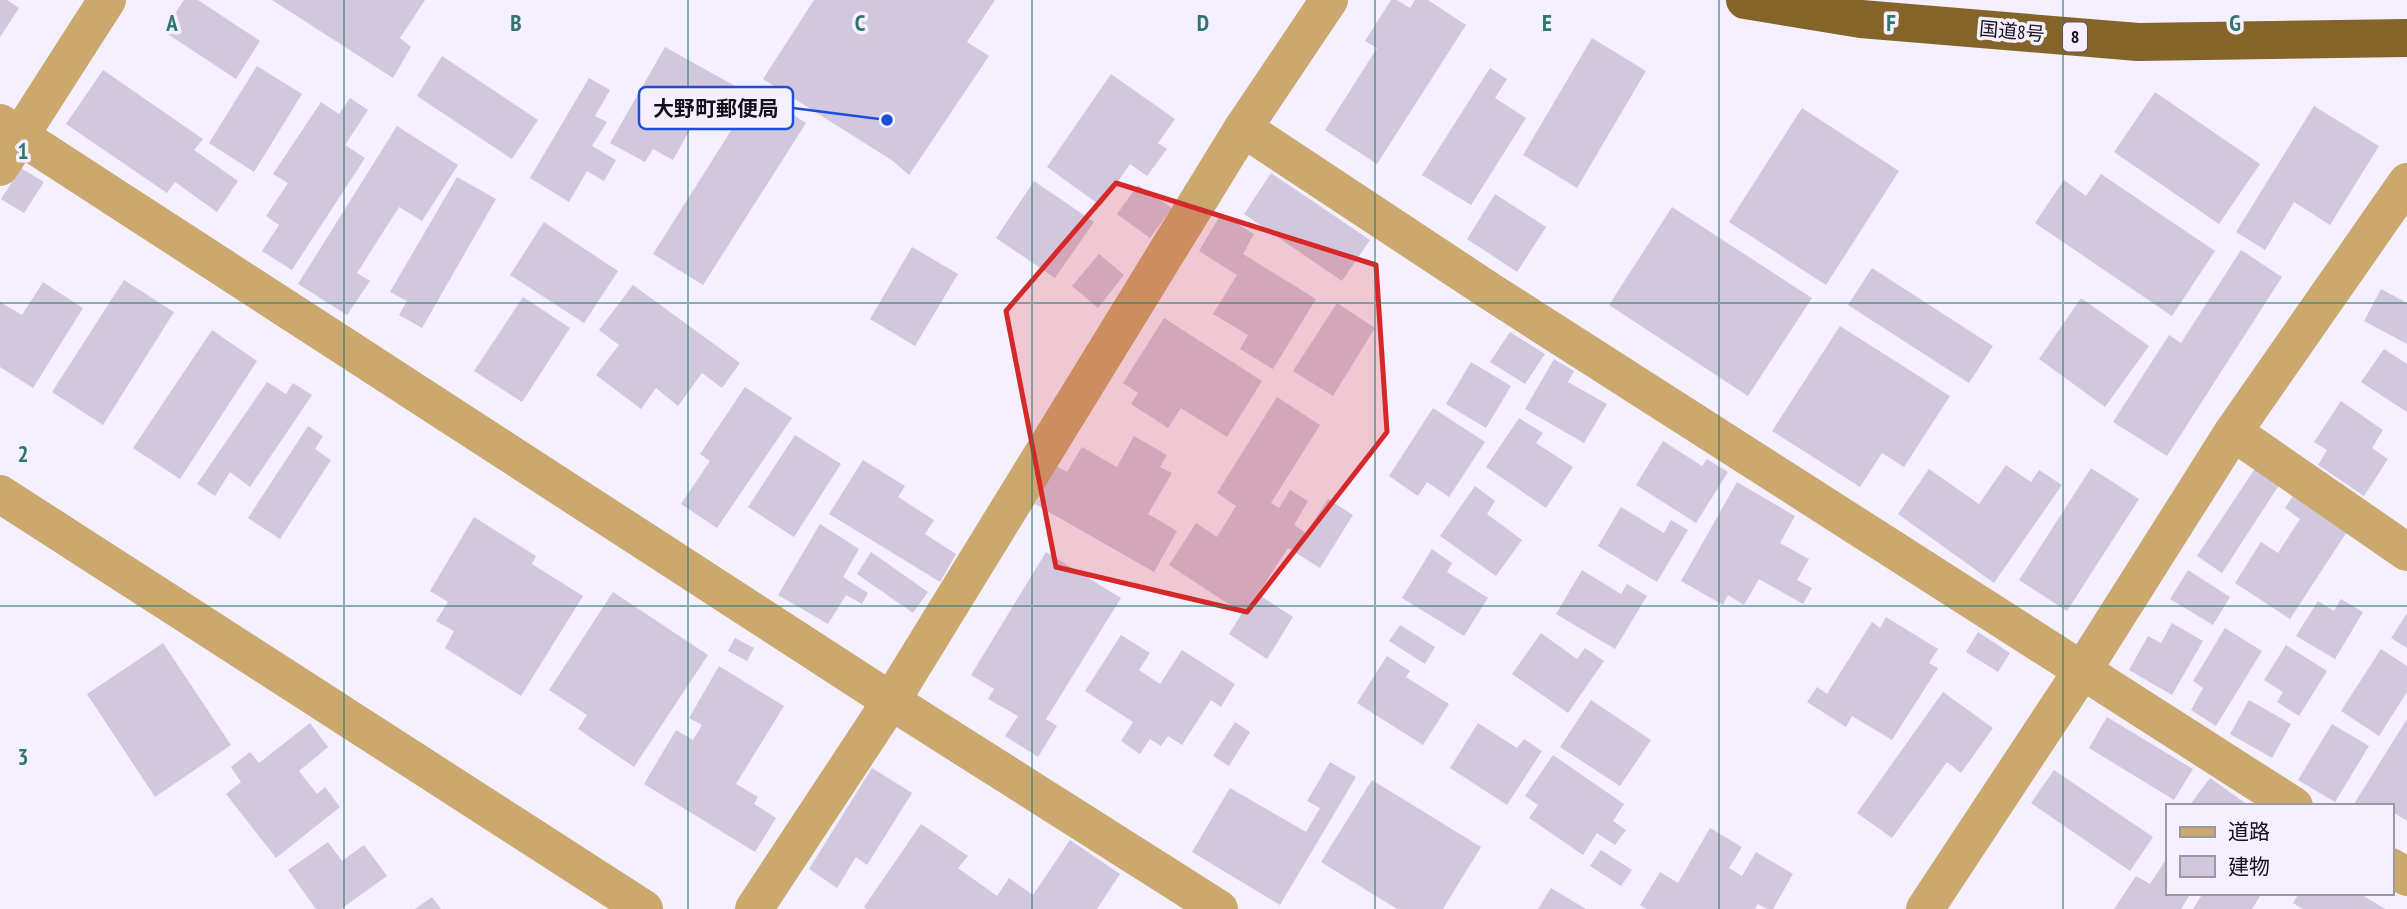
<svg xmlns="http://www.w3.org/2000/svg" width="2407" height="909" viewBox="0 0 2407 909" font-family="'PT Sans Narrow','Noto Sans JP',sans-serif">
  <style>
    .building { fill: #d1c7df }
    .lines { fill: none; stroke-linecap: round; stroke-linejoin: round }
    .minor { stroke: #caa86e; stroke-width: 38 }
    .trunk { stroke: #846428; stroke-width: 38 }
    .marked { fill: #d62828; fill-opacity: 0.2; stroke: #d62828; stroke-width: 5; stroke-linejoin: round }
    .grid { fill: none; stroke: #2e766e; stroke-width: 2; stroke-opacity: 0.55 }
    .labels { text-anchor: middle; stroke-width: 7; stroke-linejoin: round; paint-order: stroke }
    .shield { fill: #f5f0ff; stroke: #58545f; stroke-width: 2 }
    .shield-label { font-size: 18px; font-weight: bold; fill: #14111a }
    .street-label { font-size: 19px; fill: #14111a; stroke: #f5f0ff }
    .grid-label { font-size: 23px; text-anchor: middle; font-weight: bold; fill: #2e766e; stroke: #f5f0ff; stroke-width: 7; stroke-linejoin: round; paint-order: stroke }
    .leader { fill: none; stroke: #1d4ed8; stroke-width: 2.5 }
    .callout-dot { fill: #1d4ed8; stroke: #f5f0ff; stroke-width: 2.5 }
    .callout { fill: #f5f0ff; stroke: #1d4ed8; stroke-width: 2.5 }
    .callout-label { font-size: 21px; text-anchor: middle; font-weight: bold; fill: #14111a }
  </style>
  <rect width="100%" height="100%" fill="#f5f0ff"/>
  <g class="building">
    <path d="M0,0H7L19,8L0,37Z"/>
    <path d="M184,0H198L260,41L236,79L163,31Z"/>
    <path d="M272,0H425L400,38L411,47L393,78Z"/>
    <path d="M814,0H995L967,42L989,56L909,175L893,161L763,79Z"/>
    <path d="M1391,0H1397L1410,8L1415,0H1428L1466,25L1377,164L1325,130L1377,48L1365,41Z"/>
    <path d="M1592,38L1646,71L1577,188L1523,155Z"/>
    <path d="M665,47L735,86L716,119L701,110L673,160L653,149L645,162L610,143Z"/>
    <path d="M442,56L538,120L512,159L417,96Z"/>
    <path d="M257,66L302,94L254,172L209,143Z"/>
    <path d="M1490,68L1507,79L1495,98L1526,118L1471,205L1422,175Z"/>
    <path d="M103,70L203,139L194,150L238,181L217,212L175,182L167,193L66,124Z"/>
    <path d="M1111,74L1175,119L1158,143L1167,149L1147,176L1130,164L1101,206L1047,167Z"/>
    <path d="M589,78L610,90L595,116L607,122L592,146L616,160L604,181L587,171L569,202L530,178Z"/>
    <path d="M756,91L806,123L703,285L653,254Z"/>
    <path d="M2155,92L2260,164L2219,224L2114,152Z"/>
    <path d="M350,98L368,110L345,145L365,158L292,270L262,251L279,225L266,216L288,183L273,174L321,102L339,114Z"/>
    <path d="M2314,106L2379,146L2330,225L2294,202L2265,250L2236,232Z"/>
    <path d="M1802,108L1899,171L1826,285L1729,222Z"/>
    <path d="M397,126L458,165L422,221L399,207L357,273L370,281L347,315L298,284Z"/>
    <path d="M21,168L44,182L24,213L1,199Z"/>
    <path d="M1271,173L1370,240L1342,281L1244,214Z"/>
    <path d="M2101,174L2215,251L2172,316L2035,223L2064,180L2086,196Z"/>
    <path d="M457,177L496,199L422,328L399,315L407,301L390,292Z"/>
    <path d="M1034,181L1094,222L1055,278L996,238Z"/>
    <path d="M1138,185L1172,208L1150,238L1117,214Z"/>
    <path d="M1495,194L1546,227L1517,272L1467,239Z"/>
    <path d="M1672,207L1812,298L1748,396L1609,305Z"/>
    <path d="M1221,214L1254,234L1243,254L1316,299L1273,369L1240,349L1248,335L1213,314L1237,275L1199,251Z"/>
    <path d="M544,222L618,271L584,323L510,275Z"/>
    <path d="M912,247L958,274L915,346L870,319Z"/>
    <path d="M2241,250L2282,277L2167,456L2113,422L2169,335L2181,343Z"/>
    <path d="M1099,254L1124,275L1098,308L1072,286Z"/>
    <path d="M1872,268L1993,346L1969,383L1848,305Z"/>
    <path d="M124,280L174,312L103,425L52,392Z"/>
    <path d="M43,282L83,308L33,388L0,367V302L22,315Z"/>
    <path d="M633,285L740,363L722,388L702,373L678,406L656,388L641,409L596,375L619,345L599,330Z"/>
    <path d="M2381,289L2407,303V344L2364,321Z"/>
    <path d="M523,297L570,328L522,402L474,371Z"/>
    <path d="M2081,298L2149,346L2105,407L2039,359Z"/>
    <path d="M1337,303L1375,328L1333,396L1293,371Z"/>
    <path d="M1164,318L1262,381L1227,437L1181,408L1168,428L1131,404L1138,393L1123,383Z"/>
    <path d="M1840,326L1950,396L1904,467L1882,453L1860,487L1772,431Z"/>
    <path d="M212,330L257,361L180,479L133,448Z"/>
    <path d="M1510,332L1545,354L1525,384L1490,362Z"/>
    <path d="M2384,349L2407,364V412L2361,382Z"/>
    <path d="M1554,359L1574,371L1568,382L1607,404L1584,443L1525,409Z"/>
    <path d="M1471,362L1511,386L1486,428L1446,404Z"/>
    <path d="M267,382L286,394L293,383L312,395L250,487L230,472L215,496L197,484Z"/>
    <path d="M745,387L792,418L717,528L681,504L710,461L700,454Z"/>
    <path d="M1277,397L1320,425L1271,503L1279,508L1290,490L1308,501L1294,525L1306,533L1328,499L1353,515L1320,568L1288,548L1258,594L1293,617L1267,659L1229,634L1242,613L1169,565L1196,523L1217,537L1236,506L1217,493Z"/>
    <path d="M2341,401L2383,430L2372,448L2388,459L2364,496L2318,465L2327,450L2314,442Z"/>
    <path d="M1433,408L1485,442L1449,497L1427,482L1418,496L1389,476Z"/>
    <path d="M1519,418L1543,433L1536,443L1573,467L1546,508L1486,467Z"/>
    <path d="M308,426L323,436L315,449L331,460L280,539L248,518Z"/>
    <path d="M795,435L841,464L794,537L748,507Z"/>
    <path d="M1134,436L1167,455L1160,467L1172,473L1148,514L1177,531L1154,572L1035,504L1056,466L1067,472L1082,447L1117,467Z"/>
    <path d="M1663,441L1702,466L1707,459L1728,472L1696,523L1636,485Z"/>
    <path d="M863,460L905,486L898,497L934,520L925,534L956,554L940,582L829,514Z"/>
    <path d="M2006,465L2031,482L2039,470L2062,485L1994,583L1898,514L1929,469L1979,504Z"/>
    <path d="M2256,467L2281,482L2222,573L2197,556Z"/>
    <path d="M2091,468L2139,499L2067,611L2019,580Z"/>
    <path d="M1737,482L1795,516L1780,543L1809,559L1797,580L1812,588L1803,604L1759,579L1744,605L1728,595L1723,605L1681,581Z"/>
    <path d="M1475,486L1495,501L1487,514L1522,540L1496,576L1440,536Z"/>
    <path d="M2296,491L2350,527L2290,619L2235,583L2261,542L2278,553L2300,519L2285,508Z"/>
    <path d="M1621,507L1664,533L1671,520L1688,530L1657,582L1598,546Z"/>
    <path d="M474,517L536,556L532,564L583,596L521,696L445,648L454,631L436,621L448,602L430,591Z"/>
    <path d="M820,524L859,549L843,577L868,593L862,604L846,595L828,624L778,595Z"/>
    <path d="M1432,549L1452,563L1447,572L1488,598L1464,636L1402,598Z"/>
    <path d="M871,552L928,592L913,613L857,574Z"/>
    <path d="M1046,552L1121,598L1046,719L1057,726L1038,757L1005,736L1018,716L988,699L994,689L971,675Z"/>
    <path d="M1582,570L1621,594L1627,584L1647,596L1615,649L1556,614Z"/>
    <path d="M2188,570L2230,597L2213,625L2170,599Z"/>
    <path d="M613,592L708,655L634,767L578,729L587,715L549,690Z"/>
    <path d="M2341,599L2363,612L2335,659L2296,636L2318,601L2334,611Z"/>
    <path d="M2407,613V648L2391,638Z"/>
    <path d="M1886,617L1938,649L1929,663L1938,668L1892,740L1852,716L1846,727L1807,702L1817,687L1827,694L1872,622L1880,628Z"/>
    <path d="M2172,623L2203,641L2172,695L2129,670L2148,636L2161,643Z"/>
    <path d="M1400,625L1435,647L1425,664L1389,641Z"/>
    <path d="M2225,628L2262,651L2216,726L2191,710L2203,688L2193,681Z"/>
    <path d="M1978,632L2010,653L1998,672L1966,652Z"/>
    <path d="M1541,633L1577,659L1585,648L1604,661L1568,713L1512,674Z"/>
    <path d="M1121,635L1150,653L1139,670L1160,684L1182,650L1235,684L1221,707L1211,700L1182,745L1168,736L1161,746L1150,739L1140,754L1121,741L1133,722L1085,691Z"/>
    <path d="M735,638L754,648L747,661L728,651Z"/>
    <path d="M163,643L231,745L155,797L87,694Z"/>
    <path d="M2286,645L2327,671L2299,716L2277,702L2283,692L2264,680Z"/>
    <path d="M2381,649L2407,666V692L2379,736L2341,711Z"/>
    <path d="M1387,656L1410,671L1406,677L1449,704L1423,745L1357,703Z"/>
    <path d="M719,666L784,706L736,784L758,797L754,804L776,818L755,852L644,784L676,730L693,740L702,725L689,718Z"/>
    <path d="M1943,692L1993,728L1961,773L1947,762L1892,838L1857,813Z"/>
    <path d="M1591,700L1651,740L1620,786L1560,747Z"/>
    <path d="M2249,700L2291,724L2272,758L2230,734Z"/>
    <path d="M2107,717L2193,769L2174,800L2089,748Z"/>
    <path d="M2407,719V821L2391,811V806L2354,804Z"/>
    <path d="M1235,722L1250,732L1229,766L1213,756Z"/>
    <path d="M310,723L328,747L299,771L317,794L325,787L340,807L276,858L226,794L241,782L231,767L250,752L259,763Z"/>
    <path d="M1478,723L1517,748L1524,739L1542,751L1507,805L1450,768Z"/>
    <path d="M2332,724L2369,746L2335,802L2298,780Z"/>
    <path d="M1553,755L1624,804L1613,821L1626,830L1615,845L1597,833L1583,855L1529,818L1538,805L1525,796Z"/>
    <path d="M1330,762L1356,777L1280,905L1192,852L1230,788L1306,832L1320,808L1307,801Z"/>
    <path d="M872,768L912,793L867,865L856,857L837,888L809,869Z"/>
    <path d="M2054,770L2153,837L2130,871L2031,803Z"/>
    <path d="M2210,778L2245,803L2243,806H2189Z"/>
    <path d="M1372,780L1481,847L1443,909H1397L1321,862Z"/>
    <path d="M921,824L968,856L958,868L997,896L1009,878L1033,895L1070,840L1120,874L1097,909H867L864,907Z"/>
    <path d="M1710,828L1742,847L1729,868L1742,876L1756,852L1793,874L1773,909H1767L1758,904L1755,909H1647L1640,905L1660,872L1678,883Z"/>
    <path d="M328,842L342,861L364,845L387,876L341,909H316L288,870Z"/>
    <path d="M1601,850L1632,870L1621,886L1590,866Z"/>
    <path d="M2167,858V893H2191L2181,909H2114L2136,876L2150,884Z"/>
    <path d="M1551,888L1586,909H1538Z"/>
    <path d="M2203,893H2262L2252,909H2193Z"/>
    <path d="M2299,893H2359L2385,909H2303L2293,903Z"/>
    <path d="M432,897L441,909H415Z"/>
  </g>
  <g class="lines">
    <g class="minor">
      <path d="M0,123L891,701L1219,909"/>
      <path d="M1243,128L1491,292L2294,806"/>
      <path d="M0,167L107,0"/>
      <path d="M2233,432L2407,552"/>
      <path d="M0,494L644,909"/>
      <path d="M2391,867L2407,877"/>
      <path d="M754,909L891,701L1243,128L1329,0"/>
      <path d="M1925,909L2082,671L2233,432L2407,182"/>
    </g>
    <path class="trunk" d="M1745,0L1861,19L2138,42L2407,38"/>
  </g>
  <path class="marked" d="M1116,183L1376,265L1387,432L1247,612L1056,567L1006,311Z"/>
  <path class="grid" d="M344,0V909M688,0V909M1032,0V909M1375,0V909M1719,0V909M2063,0V909M0,303H2407M0,606H2407"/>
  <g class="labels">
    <rect class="shield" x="2063" y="22.5" width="24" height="29" rx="5"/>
    <g class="shield-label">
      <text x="2075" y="43">8</text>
    </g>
    <g class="street-label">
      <text transform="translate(2012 31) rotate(5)" y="7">国道8号</text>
    </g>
  </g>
  <g class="grid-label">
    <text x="172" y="31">A</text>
    <text x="516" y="31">B</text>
    <text x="860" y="31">C</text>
    <text x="1203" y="31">D</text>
    <text x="1547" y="31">E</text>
    <text x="1891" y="31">F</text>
    <text x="2235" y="31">G</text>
    <text x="23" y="159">1</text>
    <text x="23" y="462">2</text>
    <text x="23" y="765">3</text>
  </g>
  <path class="leader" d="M887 120L793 108"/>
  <circle class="callout-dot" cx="887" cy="120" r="7"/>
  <rect class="callout" x="639" y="87" width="154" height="42" rx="7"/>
  <g class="callout-label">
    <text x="716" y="116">大野町郵便局</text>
  </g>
  <rect x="2166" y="804" width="228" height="91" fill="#f5f0ff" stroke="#9b97a3" stroke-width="2"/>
  <rect x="2180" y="827" width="35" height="10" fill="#caa86e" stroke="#9b97a3" stroke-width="2"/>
  <text x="2228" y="839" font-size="21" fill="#14111a">道路</text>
  <rect x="2180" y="856" width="35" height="21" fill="#d1c7df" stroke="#9b97a3" stroke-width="2"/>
  <text x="2228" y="874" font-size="21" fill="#14111a">建物</text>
</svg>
